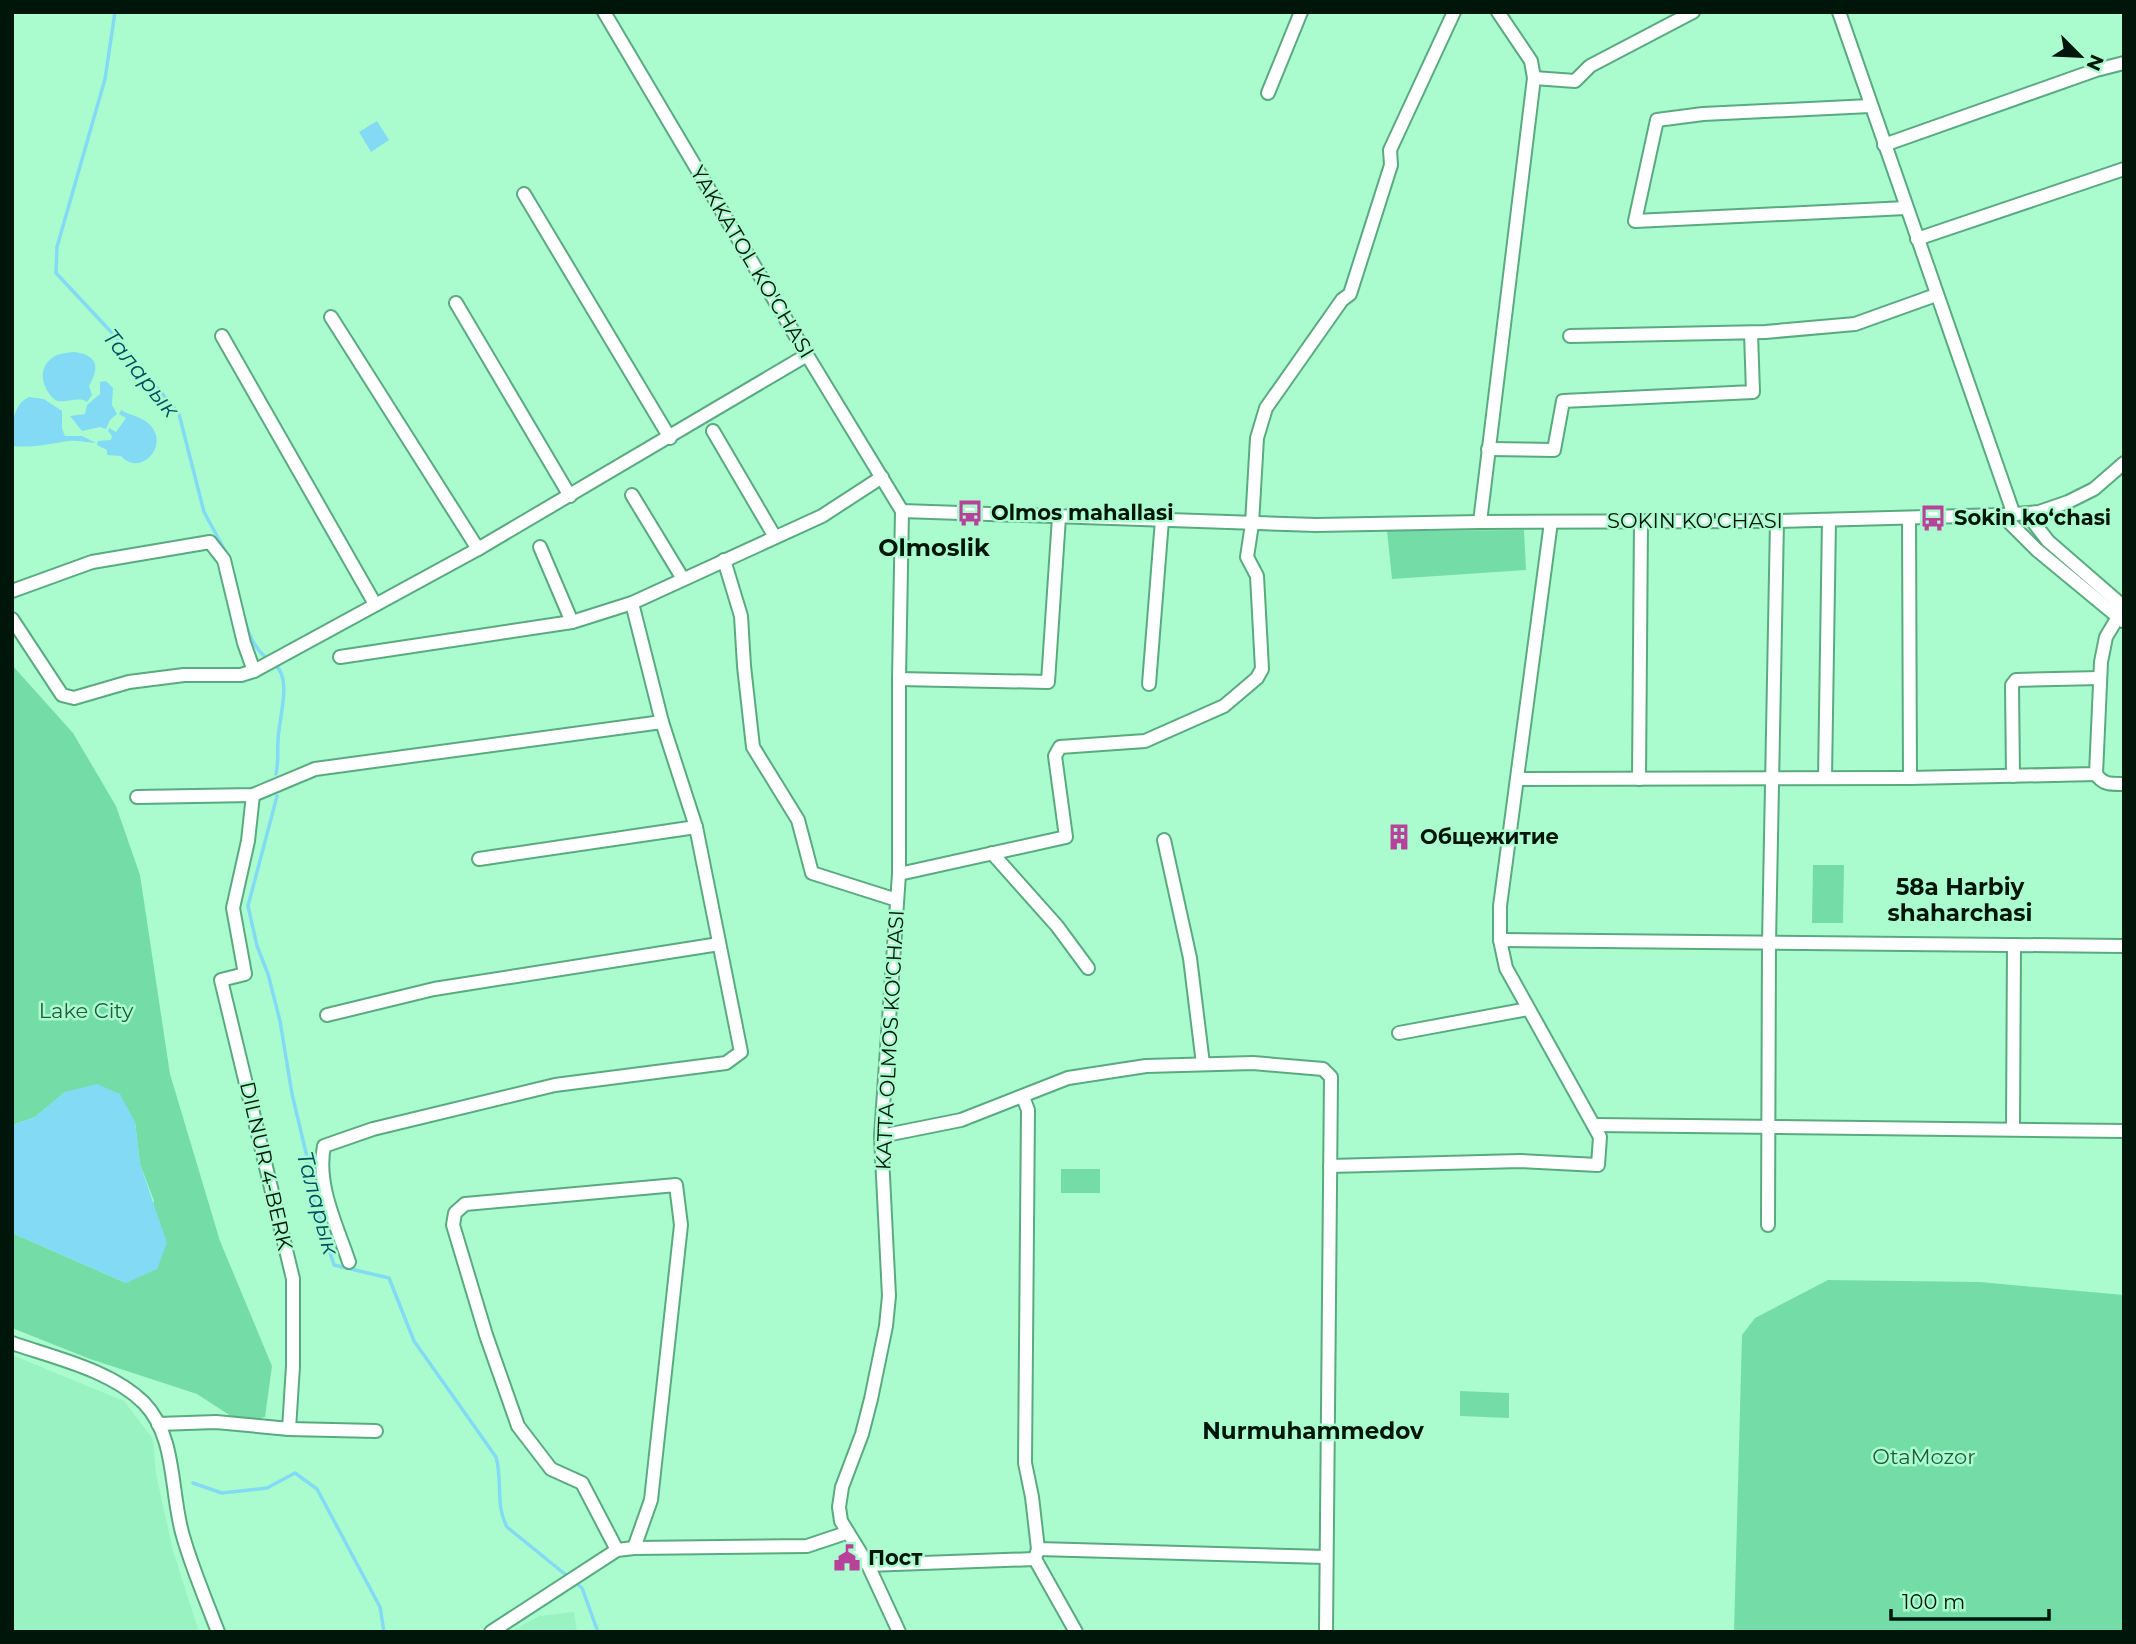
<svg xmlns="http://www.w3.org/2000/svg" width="2136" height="1644" viewBox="0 0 2136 1644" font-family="Montserrat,sans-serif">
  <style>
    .built { fill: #99f2c1 }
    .green { fill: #74dda7 }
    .water { fill: #83daf4 }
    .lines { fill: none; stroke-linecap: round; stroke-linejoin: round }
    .stream { stroke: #83daf4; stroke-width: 3.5 }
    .minor-casing { stroke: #59aa80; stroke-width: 16 }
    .minor { stroke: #fff; stroke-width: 12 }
    .labels { text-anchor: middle; stroke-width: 5; stroke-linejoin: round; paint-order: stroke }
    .street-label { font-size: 21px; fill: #00160a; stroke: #aafccf }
    .poi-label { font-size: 21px; font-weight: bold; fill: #00160a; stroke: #aafccf; text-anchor: start }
    .park-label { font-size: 21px; fill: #245a3f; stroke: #aafccf }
    .water-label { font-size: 23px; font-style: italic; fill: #005062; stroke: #aafccf }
    .neighbourhood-label { font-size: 23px; font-weight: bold; fill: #00160a; stroke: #aafccf }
    .quarter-label { font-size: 24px; font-weight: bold; fill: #00160a; stroke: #aafccf }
  </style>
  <rect width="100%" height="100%" fill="#aafccf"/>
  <g class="built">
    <path d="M12,1355L124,1401L153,1439L156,1474L173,1551L199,1632H12Z"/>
    <path d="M574,1612L577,1632H510L539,1616Z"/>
  </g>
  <g class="green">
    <path d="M1524,530L1526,570L1392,579L1387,531Z"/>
    <path d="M12,665L73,733L116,806L140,875L170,1074L220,1241L272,1366L265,1417L240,1422L197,1394L90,1359L12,1328V1233L126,1283L154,1201L140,1164L135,1122L65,1092L35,1117L12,1125Z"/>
    <path d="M1813,865H1844L1843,923H1812Z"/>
    <rect x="1061" y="1169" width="39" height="24"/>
    <path d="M1828,1280L1980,1282L2124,1295V1632H1734L1742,1335L1755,1318Z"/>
    <path d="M1460,1391L1509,1393V1418L1460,1416Z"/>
  </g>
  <g class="water">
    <path d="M377,121L389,140L371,152L359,132Z"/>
    <path d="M74,352C98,355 100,367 89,386L92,395L87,402C79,396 67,403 57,401C43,392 36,369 52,358C58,353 67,353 74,352Z"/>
    <path d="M106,381L113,388L112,405L117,414L110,420L106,429L100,427L82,431L70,416L85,414L87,405L100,394V382Z"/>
    <path d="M29,397L44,399L62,411V429L65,436H82L96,443C87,443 77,440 68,441C49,444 32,448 12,446C12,430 11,405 29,397Z"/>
    <path d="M121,410C130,416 143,416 151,426C169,447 140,477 121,456L107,455V450L97,445L98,441L111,440L112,436L108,431L109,428L116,432L126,418L119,414Z"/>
    <path d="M97,1084L120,1094L135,1122L140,1164L167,1243L157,1269L126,1283L12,1233V1125L35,1117L65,1092Z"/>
  </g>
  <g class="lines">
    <g class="stream">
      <path d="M115,12L105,79L57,247L56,273L113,334L179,414L204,512L229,558"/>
      <path d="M232,569C242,598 242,641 269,660"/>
      <path d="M275,665C293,679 278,721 278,741C277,755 279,759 276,774"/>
      <path d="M277,796L248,906L257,946L268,974L280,1021L292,1094L312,1178V1195L334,1265L389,1278L414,1341L496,1457C503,1482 495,1505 507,1527L582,1588L598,1632"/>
      <path d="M193,1483L222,1493L267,1488L295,1473L317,1489L380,1607L384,1632"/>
    </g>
    <g class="minor-casing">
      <g id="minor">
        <path d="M604,12L807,355L902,511"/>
        <path d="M1839,12L2014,515"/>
        <path d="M1534,78L1575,81L1590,66L1693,12"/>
        <path d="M1268,93L1301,12"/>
        <path d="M1870,106L1703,114L1657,120L1635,221L1906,208"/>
        <path d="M1884,145L2096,70L2124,63"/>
        <path d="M524,194L670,438"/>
        <path d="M1917,239L2124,169"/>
        <path d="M456,303L570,496"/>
        <path d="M331,317L478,549"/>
        <path d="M222,336L375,604"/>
        <path d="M1570,336L1765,332L1855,324L1936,295"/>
        <path d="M713,431L775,537"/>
        <path d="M1488,449L1554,450L1563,401L1753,392L1751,333"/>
        <path d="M632,495L683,579"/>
        <path d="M902,511L1316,525L1480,522L1777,521L2002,515L2039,512L2068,502L2094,489L2124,463"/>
        <path d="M2027,514L2048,541L2124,607"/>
        <path d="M2002,515L2037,550L2123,621"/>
        <path d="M1909,519L1910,778"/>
        <path d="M1480,522L1534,78L1531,61L1498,12"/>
        <path d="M540,547L572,622"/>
        <path d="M724,560L741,616L744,666L753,747L798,820L812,873L897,900"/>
        <path d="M12,591L92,562L210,542L224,560L244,643L254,671"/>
        <path d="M12,619L62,695L74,698L129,682L184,675H241L254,671L478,549L807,355"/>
        <path d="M340,657L572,622L632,603L822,516L882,477"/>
        <path d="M899,679L1048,682L1059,517"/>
        <path d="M1149,684L1162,520"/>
        <path d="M2096,774C2103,785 2111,784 2124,784"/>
        <path d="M2013,776L2012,685L2016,680L2100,678"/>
        <path d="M1825,778L1829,520"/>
        <path d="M1517,779L1910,778L2096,774L2101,662L2106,637L2118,617"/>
        <path d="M1639,779L1641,521"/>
        <path d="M137,797L253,795L315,769L662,722"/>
        <path d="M1164,840L1190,958L1203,1064"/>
        <path d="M992,853L1057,926L1088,968"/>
        <path d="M479,859L696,827"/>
        <path d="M899,874L1066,837L1055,756L1060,747L1145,741L1224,706L1257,678L1262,669L1257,576L1247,557L1252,524L1257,438L1266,408L1342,300L1350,294L1391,165L1390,150L1454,12"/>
        <path d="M1500,940L2124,946"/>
        <path d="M327,1015L434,989L719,944"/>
        <path d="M1399,1033L1528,1009"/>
        <path d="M1023,1097L1028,1110L1025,1463L1032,1497L1038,1549L1326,1557"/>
        <path d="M1594,1125L2124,1131"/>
        <path d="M2013,1128L2014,945"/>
        <path d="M881,1136L961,1120L1068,1078L1146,1066L1253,1063L1323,1069L1331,1077L1326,1632"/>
        <path d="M1330,1166L1520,1161L1598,1165L1600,1137L1506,968L1500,940V906L1551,522"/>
        <path d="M1768,1225L1769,943L1777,521"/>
        <path d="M349,1262C337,1226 316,1185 324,1146L373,1129L555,1085L726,1063L741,1052L696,827L662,722L632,603"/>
        <path d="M12,1343C55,1358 111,1370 144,1403C177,1437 170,1493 183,1536C192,1568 206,1600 218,1632"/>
        <path d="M158,1424L216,1422L289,1429L293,1366V1279L221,980L245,974L233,908L248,841L253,795"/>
        <path d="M289,1429L376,1431"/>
        <path d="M617,1550L582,1483L551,1469L518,1426L486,1335L453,1225L455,1213L465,1204L676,1185L681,1225L651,1500L634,1548"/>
        <path d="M1037,1552L1035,1559L1076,1632"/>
        <path d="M868,1565L1035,1559"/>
        <path d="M491,1632L617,1550L634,1548L807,1546L846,1533"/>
        <path d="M899,1632L868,1565L841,1521L839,1507L842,1487L862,1434L871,1399L886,1326L889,1296L881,1136L899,874V679L902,511"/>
      </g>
    </g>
    <use href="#minor" class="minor"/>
  </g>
  <defs>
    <g id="bus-bare" transform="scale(2.1)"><path d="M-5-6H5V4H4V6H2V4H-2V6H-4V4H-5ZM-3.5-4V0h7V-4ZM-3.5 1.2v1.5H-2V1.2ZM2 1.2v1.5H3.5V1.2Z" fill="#b8429a" stroke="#aafccf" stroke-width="2.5" paint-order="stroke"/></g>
    <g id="building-bare" transform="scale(2.1)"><path d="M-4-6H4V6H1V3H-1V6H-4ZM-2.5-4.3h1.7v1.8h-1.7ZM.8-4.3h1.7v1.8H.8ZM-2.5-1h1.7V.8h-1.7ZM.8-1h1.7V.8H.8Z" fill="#b8429a" stroke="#aafccf" stroke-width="2.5" paint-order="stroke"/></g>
    <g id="civic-bare" transform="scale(2.1)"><path d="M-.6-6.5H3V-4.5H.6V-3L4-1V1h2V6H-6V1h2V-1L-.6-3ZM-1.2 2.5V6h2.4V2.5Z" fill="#b8429a" stroke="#aafccf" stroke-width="2.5" paint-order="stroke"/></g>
  </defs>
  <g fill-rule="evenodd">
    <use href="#bus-bare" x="970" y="513"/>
    <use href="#bus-bare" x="1933" y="518"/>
    <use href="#building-bare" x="1399" y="837"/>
    <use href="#civic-bare" x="847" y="1558"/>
  </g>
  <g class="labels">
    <g class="street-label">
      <text transform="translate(752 262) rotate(59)" y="7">YAKKATOL KO'CHASI</text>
      <text x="1695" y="528">SOKIN KO'CHASI</text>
      <text transform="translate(890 1040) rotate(-87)" y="7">KATTA OLMOS KO'CHASI</text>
      <text transform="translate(266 1166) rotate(77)" y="7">DILNUR 4-BERK</text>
    </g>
    <g class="poi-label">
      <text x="991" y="520">Olmos mahallasi</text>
      <text x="1954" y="525">Sokin koʻchasi</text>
      <text x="1420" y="844">Общежитие</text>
      <text x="868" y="1565">Пост</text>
    </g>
    <g class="park-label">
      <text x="86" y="1018">Lake City</text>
      <text x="1924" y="1464">OtaMozor</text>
    </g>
    <g class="water-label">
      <text transform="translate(141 373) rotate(51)" y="8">Таларык</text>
      <text transform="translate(318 1203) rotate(75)" y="8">Таларык</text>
    </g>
    <g class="neighbourhood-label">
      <text x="1960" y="895">58a Harbiy<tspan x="1960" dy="26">shaharchasi</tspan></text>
      <text x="1313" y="1439">Nurmuhammedov</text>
    </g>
    <g class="quarter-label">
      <text x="934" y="556">Olmoslik</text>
    </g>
  </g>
  <rect width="2136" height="1644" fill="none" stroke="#00160a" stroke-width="28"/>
  <g transform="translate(2080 56) rotate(114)" stroke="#aafccf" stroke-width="5" paint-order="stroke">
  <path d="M0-5L12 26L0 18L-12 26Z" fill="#00160a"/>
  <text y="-10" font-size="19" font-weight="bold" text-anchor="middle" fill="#00160a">N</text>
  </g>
  <path d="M1891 1609v10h158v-10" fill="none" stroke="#00160a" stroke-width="3.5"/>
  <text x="1902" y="1609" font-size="21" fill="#00160a" stroke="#aafccf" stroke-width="5" paint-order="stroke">100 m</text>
</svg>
